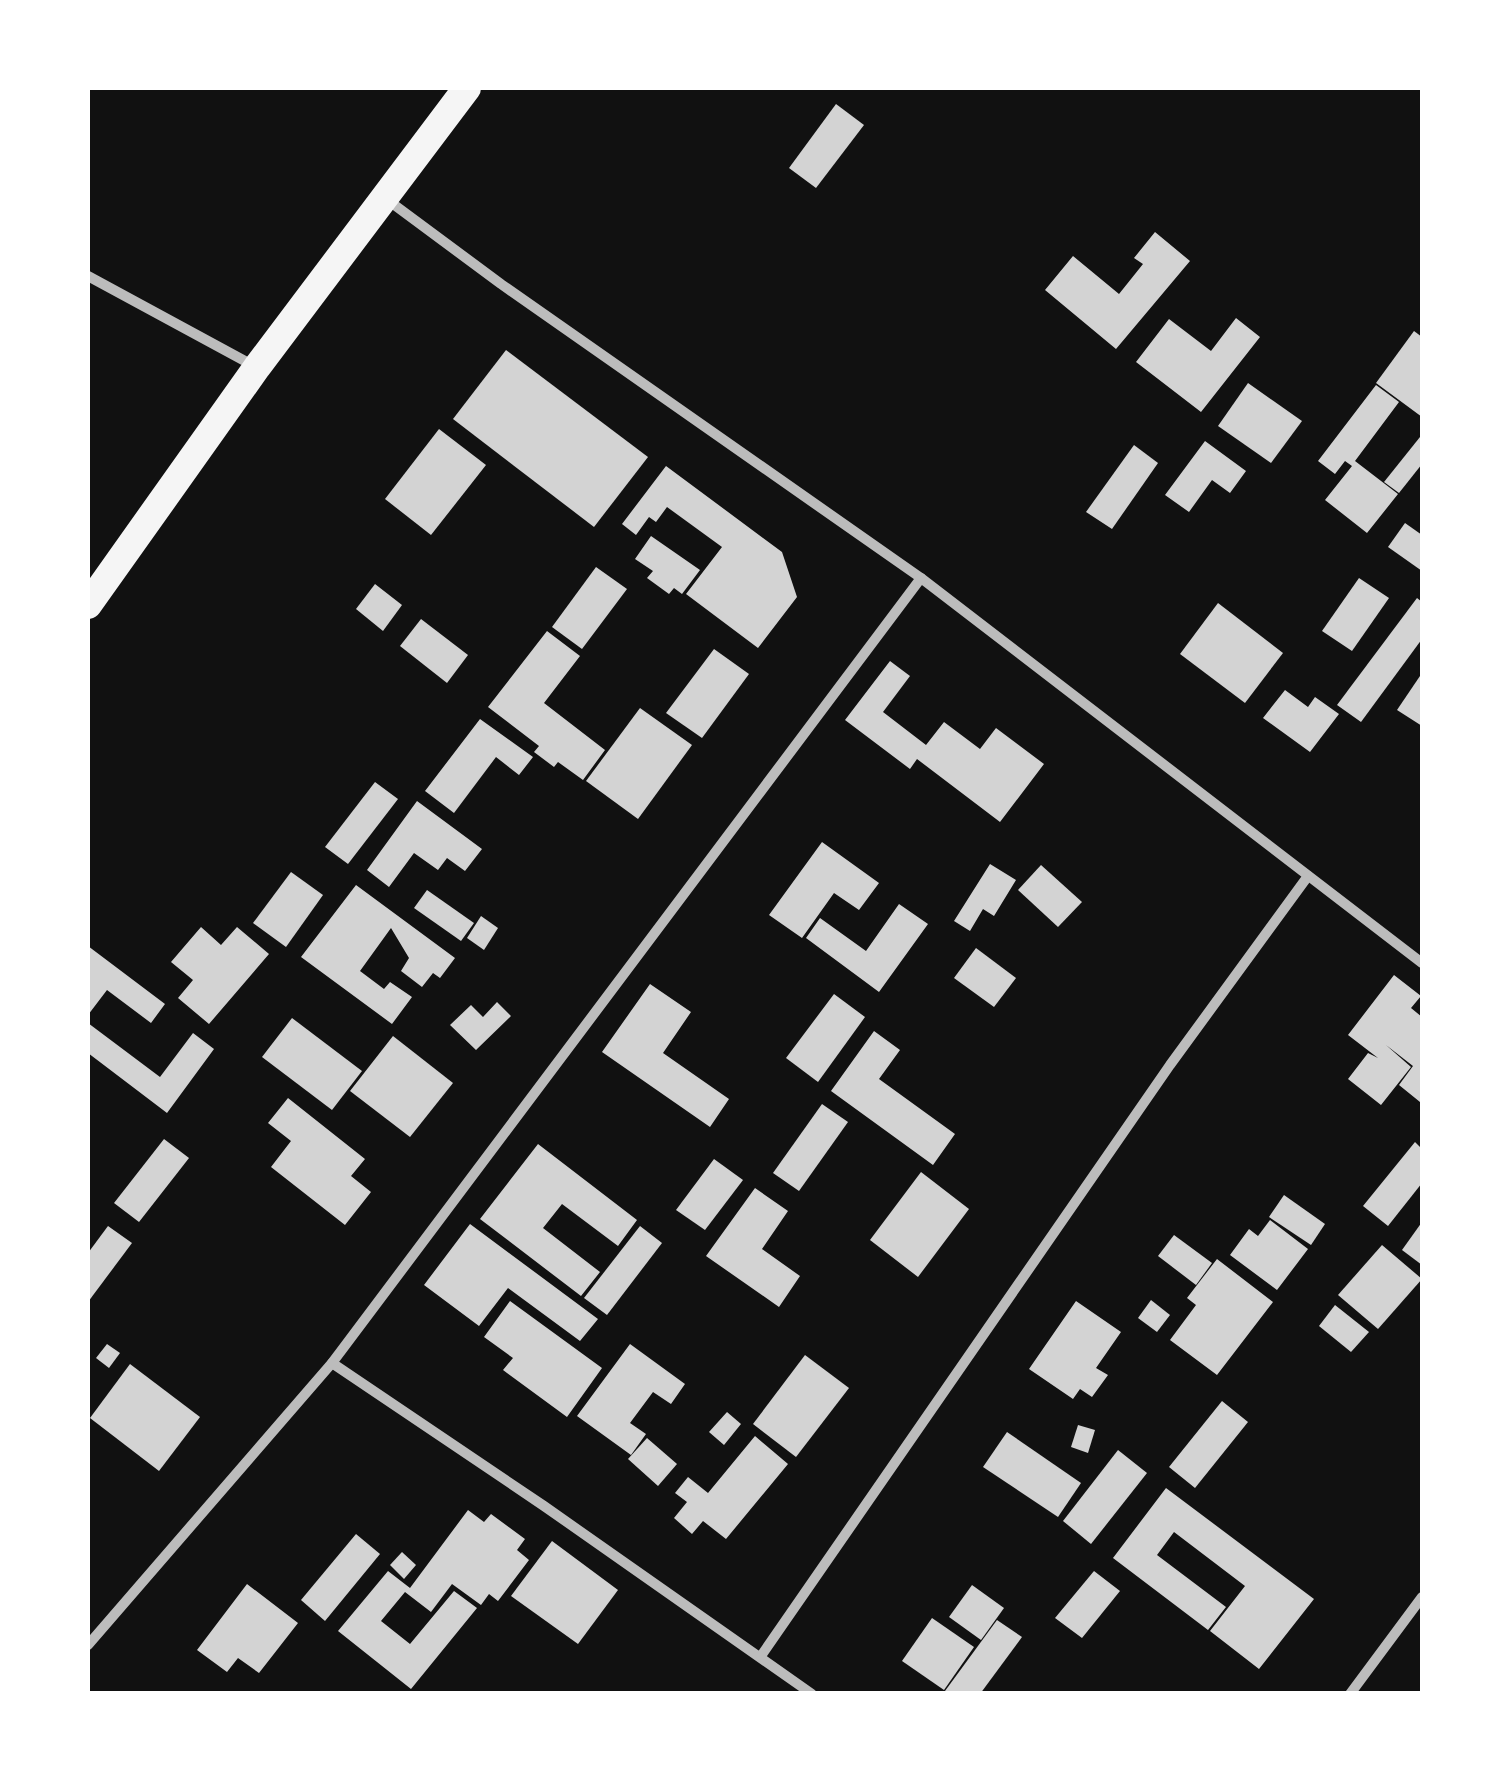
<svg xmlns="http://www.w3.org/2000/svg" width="1510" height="1781" viewBox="0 0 1510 1781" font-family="'DM Sans',sans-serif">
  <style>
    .building { fill: #d3d3d3 }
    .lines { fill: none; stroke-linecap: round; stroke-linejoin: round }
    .minor { stroke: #bcbcbc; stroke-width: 10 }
    .trunk { stroke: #f5f5f5; stroke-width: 28 }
  </style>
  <rect width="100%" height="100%" fill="#111"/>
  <g class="building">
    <path d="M836,104L864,125L816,188L789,168Z"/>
    <path d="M1155,232L1190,261L1116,349L1045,290L1073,256L1119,294L1143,264L1134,258Z"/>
    <path d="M1236,318L1260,337L1201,412L1136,362L1169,319L1211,351Z"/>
    <path d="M1414,331L1422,337V417L1376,383Z"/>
    <path d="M506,350L648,457L594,527L453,419Z"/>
    <path d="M1248,383L1302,421L1271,463L1218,426Z"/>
    <path d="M1376,385L1399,402L1355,461L1398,494L1367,533L1325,500L1352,466L1345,461L1335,474L1318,461Z"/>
    <path d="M439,429L486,465L431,535L385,499Z"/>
    <path d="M1420,437L1422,464L1399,493L1384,482Z"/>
    <path d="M1205,441L1246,471L1230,493L1212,480L1189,512L1165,495Z"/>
    <path d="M1134,445L1158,463L1112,529L1086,512Z"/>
    <path d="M666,466L782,552L797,597L758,648L686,594L722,547L667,507L656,522L649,517L636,535L622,524Z"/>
    <path d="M1405,523L1422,535V571L1388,547Z"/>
    <path d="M651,536L700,570L682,594L674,588L669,594L647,578L653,571L635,559Z"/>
    <path d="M596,567L627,589L582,649L552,627Z"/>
    <path d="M1359,578L1389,598L1352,651L1322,631Z"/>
    <path d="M375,584L402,605L383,631L356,609Z"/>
    <path d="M1417,598L1422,602V639L1361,722L1337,705Z"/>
    <path d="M1218,603L1283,653L1245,703L1180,654Z"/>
    <path d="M421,619L468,655L447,683L400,646Z"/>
    <path d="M547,631L580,656L544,703L605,750L583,780L558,762L554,767L534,752L539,746L488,707Z"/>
    <path d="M714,649L749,674L702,738L666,713Z"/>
    <path d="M890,661L910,676L883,712L926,745L944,722L980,749L996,728L1044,764L1000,822L917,759L910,769L845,720Z"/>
    <path d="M1422,673V726L1397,710Z"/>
    <path d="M1285,690L1308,707L1315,697L1339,714L1310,752L1263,718Z"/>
    <path d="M640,708L692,745L638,819L586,781Z"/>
    <path d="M480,719L533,757L519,775L496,757L454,813L425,791Z"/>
    <path d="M375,782L398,799L348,864L325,847Z"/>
    <path d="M417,801L482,849L465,871L447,858L438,870L414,853L389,887L367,870Z"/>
    <path d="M822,842L879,883L859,910L834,893L802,938L769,915Z"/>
    <path d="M990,864L1016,880L994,916L983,909L970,931L954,921Z"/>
    <path d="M1041,865L1082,902L1058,927L1018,890Z"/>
    <path d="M291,872L323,895L286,947L253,923Z"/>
    <path d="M356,885L455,958L440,978L433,973L422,987L401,971L409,958L391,928L360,971L384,989L390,982L412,997L392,1024L301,957Z"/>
    <path d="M427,890L474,923L461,941L414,908Z"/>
    <path d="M899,904L928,924L879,992L806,938L820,918L866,951Z"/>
    <path d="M481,916L498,928L484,950L467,938Z"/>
    <path d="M201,927L221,945L237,927L269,954L209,1024L178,998L193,980L171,962Z"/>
    <path d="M88,946L165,1004L151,1023L107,990L88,1015Z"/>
    <path d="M976,948L1016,978L994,1007L954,978Z"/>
    <path d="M1394,975L1421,996L1411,1008L1422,1017V1099L1420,1102L1399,1085L1413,1066L1386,1045L1411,1067L1381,1105L1348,1079L1368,1053L1378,1058L1348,1035Z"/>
    <path d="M650,984L691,1012L663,1053L729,1099L710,1127L602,1052Z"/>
    <path d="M834,994L865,1017L818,1082L786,1058Z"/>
    <path d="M497,1002L511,1016L476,1050L450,1025L471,1005L483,1017Z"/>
    <path d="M292,1018L362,1071L332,1110L262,1057Z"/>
    <path d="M88,1023L160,1077L193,1033L214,1049L167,1113L88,1053Z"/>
    <path d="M874,1031L900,1050L879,1079L955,1134L933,1165L831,1091Z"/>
    <path d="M393,1036L453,1083L410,1137L350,1091Z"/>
    <path d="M288,1098L365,1159L351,1176L371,1192L345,1225L271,1167L291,1141L268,1123Z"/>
    <path d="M822,1104L848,1122L799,1191L773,1173Z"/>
    <path d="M164,1139L189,1158L139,1222L114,1203Z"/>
    <path d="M1415,1142L1422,1149V1183L1388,1226L1363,1206Z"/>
    <path d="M538,1144L637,1220L618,1246L562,1204L543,1228L600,1272L581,1296L480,1219Z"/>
    <path d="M714,1159L743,1180L705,1230L676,1210Z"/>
    <path d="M921,1172L969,1209L918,1277L870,1240Z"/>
    <path d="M755,1188L788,1211L762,1249L800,1276L779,1307L706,1256Z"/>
    <path d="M1284,1195L1325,1224L1311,1245L1269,1217Z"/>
    <path d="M1270,1220L1308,1249L1277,1290L1230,1255L1249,1229L1258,1236Z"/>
    <path d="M1422,1222V1265L1402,1250Z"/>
    <path d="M470,1224L598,1319L580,1341L508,1288L479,1326L424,1285Z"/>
    <path d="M108,1226L132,1243L88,1302V1253Z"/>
    <path d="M640,1226L662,1243L607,1315L584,1298Z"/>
    <path d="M1174,1235L1212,1263L1196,1285L1158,1256Z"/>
    <path d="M1382,1245L1422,1279L1378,1329L1338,1295Z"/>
    <path d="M1217,1259L1273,1302L1217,1375L1170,1340L1196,1305L1187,1298Z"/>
    <path d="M1151,1300L1170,1315L1157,1332L1138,1318Z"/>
    <path d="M510,1301L602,1368L567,1417L503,1370L513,1358L484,1337Z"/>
    <path d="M1076,1301L1121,1332L1096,1368L1108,1375L1092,1397L1080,1389L1073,1399L1029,1369Z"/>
    <path d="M1335,1305L1369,1332L1351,1352L1319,1326Z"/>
    <path d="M107,1344L120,1353L109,1368L96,1358Z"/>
    <path d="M630,1344L685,1384L671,1404L653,1392L630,1423L646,1434L631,1455L577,1416Z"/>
    <path d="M805,1355L849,1388L796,1457L753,1424Z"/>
    <path d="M130,1364L200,1417L159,1471L90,1418Z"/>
    <path d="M1222,1401L1248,1422L1195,1488L1169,1467Z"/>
    <path d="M727,1412L741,1424L724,1445L709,1432Z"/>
    <path d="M1078,1425L1095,1430L1088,1453L1071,1447Z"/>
    <path d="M1007,1432L1081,1483L1058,1517L983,1467Z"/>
    <path d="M755,1436L788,1464L726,1539L703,1521L692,1534L674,1518L687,1502L675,1493L688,1477L708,1493Z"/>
    <path d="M647,1438L677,1464L658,1486L628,1459Z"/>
    <path d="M1118,1450L1147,1473L1091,1544L1063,1521Z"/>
    <path d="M1166,1488L1314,1599L1259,1669L1210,1631L1245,1586L1174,1532L1157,1555L1226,1607L1208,1630L1113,1558Z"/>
    <path d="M468,1510L484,1522L491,1514L525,1539L517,1550L529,1560L498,1601L489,1594L481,1605L452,1584L431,1612L405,1592L381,1621L410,1644L454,1591L477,1608L411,1689L338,1631L388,1571L410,1588Z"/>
    <path d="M356,1534L380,1554L325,1621L301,1600Z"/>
    <path d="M552,1541L618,1590L578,1644L511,1596Z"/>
    <path d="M402,1552L416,1565L404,1579L390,1565Z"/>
    <path d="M1094,1571L1120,1591L1082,1638L1055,1618Z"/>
    <path d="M247,1584L298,1623L259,1673L238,1658L227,1672L197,1650Z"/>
    <path d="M972,1585L1004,1608L981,1640L949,1617Z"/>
    <path d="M932,1618L974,1647L944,1690L902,1661Z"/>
    <path d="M997,1620L1022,1637L980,1694H948L945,1691Z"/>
  </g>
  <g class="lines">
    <g class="minor">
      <path d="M385,198L501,284L921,578L1422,963"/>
      <path d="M88,276L256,367"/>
      <path d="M332,1363L544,1506L812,1694"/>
      <path d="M88,1645L332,1363L921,578"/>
      <path d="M761,1656L1170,1065L1308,876"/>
      <path d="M1350,1694L1422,1597"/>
    </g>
    <path class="trunk" d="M88,605L257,367L467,88"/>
  </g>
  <rect width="1510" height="1781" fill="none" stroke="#ffffff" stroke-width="180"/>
</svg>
